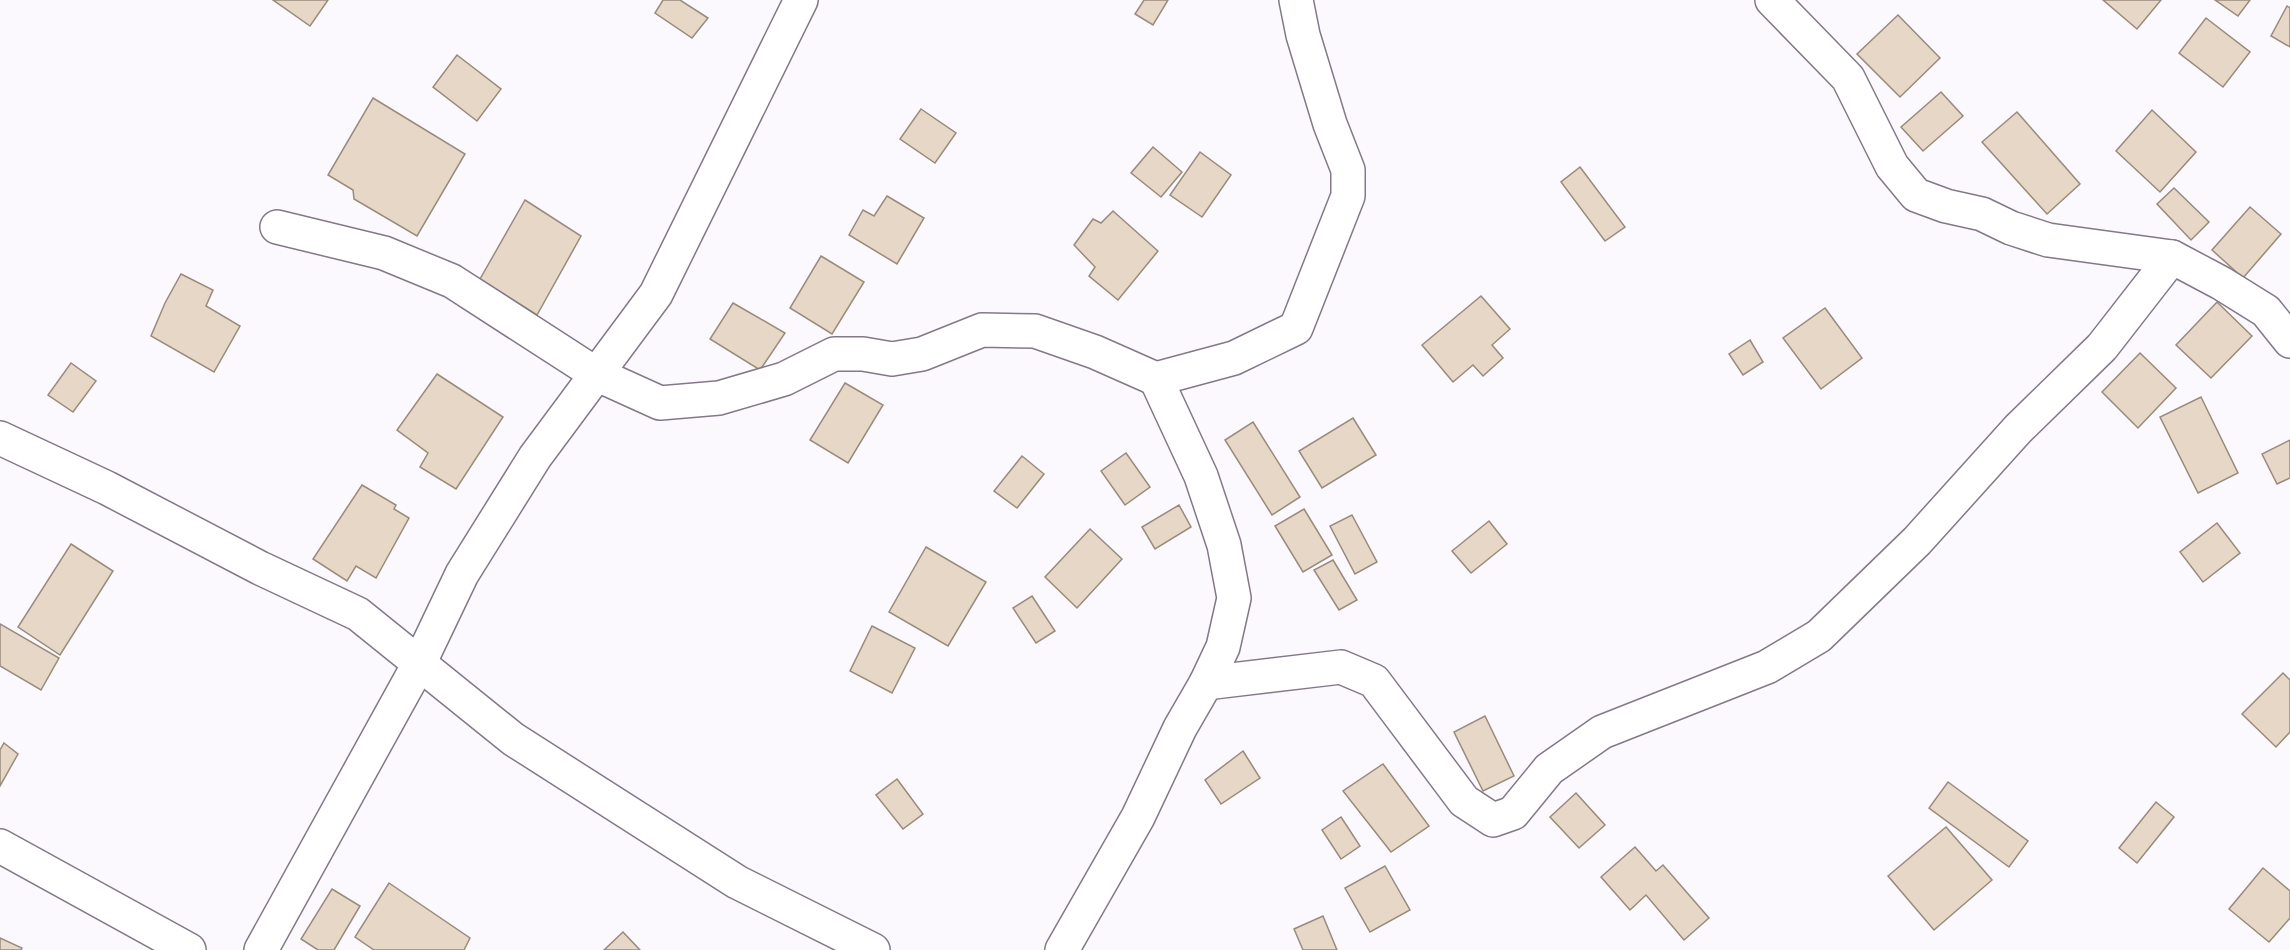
<svg xmlns="http://www.w3.org/2000/svg" width="2290" height="950" viewBox="0 0 2290 950" font-family="Quicksand,sans-serif">
  <style>
    .building { fill: #e6d7c6; stroke: #998b7c; stroke-width: 1.5 }
    .lines { fill: none; stroke-linecap: round; stroke-linejoin: round }
    .minor-casing { stroke: #847888; stroke-width: 36 }
    .minor { stroke: #fff; stroke-width: 33 }
  </style>
  <rect width="100%" height="100%" fill="#fbf9fd"/>
  <g class="building">
    <path d="M273,0H328L310,26Z"/>
    <path d="M663,0H680L708,18L692,38L655,13Z"/>
    <path d="M1144,0H1168L1153,25L1135,14Z"/>
    <path d="M2103,0H2161L2137,29Z"/>
    <path d="M2215,0H2250L2238,16Z"/>
    <path d="M2287,6L2290,8V47L2271,36Z"/>
    <path d="M1898,15L1940,58L1900,97L1857,54Z"/>
    <path d="M2206,18L2250,52L2223,87L2179,53Z"/>
    <path d="M457,55L501,89L477,121L433,87Z"/>
    <path d="M1941,92L1963,116L1923,151L1901,127Z"/>
    <path d="M373,98L465,154L417,236L354,199L353,190L328,175Z"/>
    <path d="M921,109L956,133L935,163L900,139Z"/>
    <path d="M2152,110L2196,152L2160,192L2116,151Z"/>
    <path d="M2017,112L2080,184L2047,214L1982,142Z"/>
    <path d="M1153,147L1182,172L1161,197L1131,173Z"/>
    <path d="M1200,152L1231,175L1202,217L1170,195Z"/>
    <path d="M1580,167L1625,227L1605,241L1561,182Z"/>
    <path d="M2174,188L2209,222L2191,240L2157,204Z"/>
    <path d="M887,196L924,218L897,264L849,235L863,210L874,216Z"/>
    <path d="M525,200L581,236L537,315L480,279Z"/>
    <path d="M2250,207L2281,234L2243,278L2212,250Z"/>
    <path d="M1113,211L1158,251L1118,300L1089,276L1095,267L1074,245L1093,219L1101,223Z"/>
    <path d="M821,256L864,282L832,334L790,308Z"/>
    <path d="M181,274L213,290L206,306L240,326L214,372L151,336L165,303Z"/>
    <path d="M1481,296L1510,329L1492,345L1503,358L1483,376L1473,365L1453,382L1422,345Z"/>
    <path d="M2217,302L2252,336L2211,378L2176,345Z"/>
    <path d="M733,303L785,333L760,370L710,339Z"/>
    <path d="M1825,308L1862,358L1821,389L1783,338Z"/>
    <path d="M1750,340L1763,362L1743,375L1729,354Z"/>
    <path d="M2140,353L2176,388L2138,428L2102,392Z"/>
    <path d="M71,363L96,381L73,412L48,395Z"/>
    <path d="M437,374L503,417L456,489L420,467L428,453L397,430Z"/>
    <path d="M845,383L883,405L848,463L810,440Z"/>
    <path d="M2201,397L2238,473L2198,493L2160,417Z"/>
    <path d="M1353,418L1376,455L1322,488L1299,451Z"/>
    <path d="M1253,422L1300,497L1272,515L1225,440Z"/>
    <path d="M2290,440V478L2277,484L2262,454Z"/>
    <path d="M1126,453L1150,487L1125,505L1101,471Z"/>
    <path d="M1022,456L1044,474L1017,508L994,491Z"/>
    <path d="M362,485L396,505L394,509L409,518L376,578L356,566L347,581L313,559Z"/>
    <path d="M1179,505L1191,527L1155,549L1142,527Z"/>
    <path d="M1304,509L1332,555L1303,572L1275,526Z"/>
    <path d="M1352,515L1377,562L1355,574L1330,526Z"/>
    <path d="M1489,521L1507,544L1471,573L1452,551Z"/>
    <path d="M2217,523L2240,553L2203,582L2180,552Z"/>
    <path d="M1090,529L1122,559L1077,608L1045,577Z"/>
    <path d="M71,544L113,571L60,655L18,627Z"/>
    <path d="M926,547L986,582L948,646L889,612Z"/>
    <path d="M1333,560L1357,600L1339,610L1314,570Z"/>
    <path d="M1032,596L1055,631L1036,643L1013,608Z"/>
    <path d="M0,624L59,658L41,690L0,666Z"/>
    <path d="M872,626L915,648L892,693L850,671Z"/>
    <path d="M2283,673L2290,680V732L2276,747L2242,714Z"/>
    <path d="M1485,716L1514,776L1483,791L1454,732Z"/>
    <path d="M4,743L18,754L0,786V750Z"/>
    <path d="M1243,751L1260,778L1221,804L1205,780Z"/>
    <path d="M1383,764L1429,826L1391,852L1343,791Z"/>
    <path d="M897,779L923,814L903,829L876,795Z"/>
    <path d="M1948,782L2028,841L2009,867L1929,808Z"/>
    <path d="M1576,793L1605,825L1579,848L1550,817Z"/>
    <path d="M2156,802L2174,817L2137,863L2119,848Z"/>
    <path d="M1341,817L1360,846L1341,859L1322,830Z"/>
    <path d="M1946,827L1992,880L1934,930L1888,876Z"/>
    <path d="M1635,847L1656,871L1663,865L1709,918L1684,940L1646,895L1630,910L1601,877Z"/>
    <path d="M1385,866L1410,910L1370,932L1345,888Z"/>
    <path d="M2263,868L2290,891V918L2269,942L2229,909Z"/>
    <path d="M389,883L470,938L464,950H374L355,937Z"/>
    <path d="M332,889L360,906L334,950H318L301,939Z"/>
    <path d="M1323,916L1337,950H1303L1294,929Z"/>
    <path d="M623,932L640,950H604Z"/>
    <path d="M0,938L22,948L21,950H0Z"/>
  </g>
  <g class="lines">
    <g class="minor-casing">
      <g id="minor">
        <path d="M1772,0L1848,78L1892,166L1916,195L1946,206L1982,214L2011,228L2048,240L2172,257"/>
        <path d="M277,227L384,253L452,281L596,374L660,403L719,398L784,379L834,354H863L892,359L922,354L982,330L1035,331L1095,352L1156,379"/>
        <path d="M0,438L107,488L260,568L358,614L513,739L737,882L873,950"/>
        <path d="M1206,683L1341,667L1374,681L1464,801L1493,820L1513,813L1549,769L1602,732L1767,667L1819,636L1917,541L2018,429L2102,347L2172,257L2221,283L2266,311L2290,341"/>
        <path d="M0,846L189,950"/>
        <path d="M261,950L419,664L462,574L535,457L656,294L801,0"/>
        <path d="M1062,950L1138,817L1180,728L1206,683L1223,647L1234,598L1224,545L1201,476L1156,379L1234,358L1296,328L1348,196V170L1330,124L1303,35L1296,0"/>
      </g>
    </g>
    <use href="#minor" class="minor"/>
  </g>
</svg>
